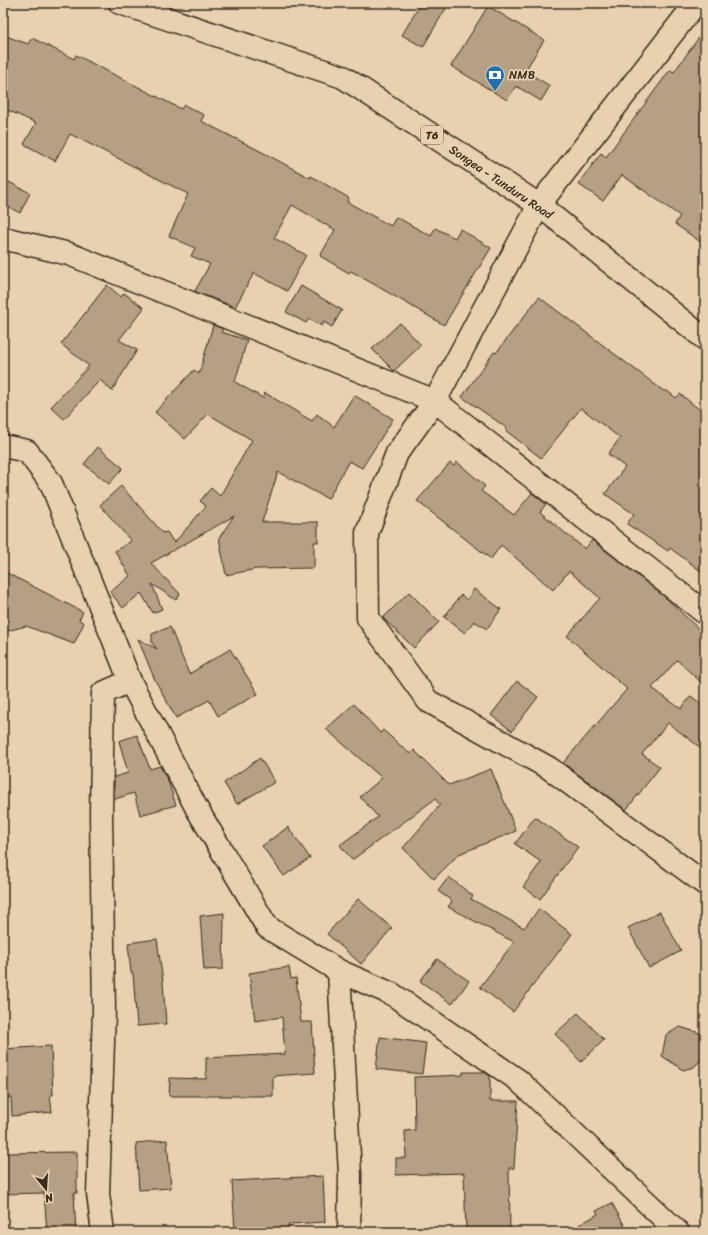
<svg xmlns="http://www.w3.org/2000/svg" width="708" height="1235" viewBox="0 0 708 1235" font-family="Sriracha,sans-serif">
  <style>
    .building { fill: #b5a085; stroke: #3b2a1e }
    .lines { fill: none; stroke-linecap: round; stroke-linejoin: round }
    .minor-casing { stroke: #3b2a1e; stroke-width: 25 }
    .trunk-casing { stroke: #3b2a1e; stroke-width: 25 }
    .minor { stroke: #e7d1b0; stroke-width: 22 }
    .trunk { stroke: #e7d1b0; stroke-width: 22 }
    .labels { text-anchor: middle; stroke-width: 3.5; stroke-linejoin: round; paint-order: stroke }
    .shield { fill: #e7d1b0; stroke: #6f5c4a; stroke-width: 1 }
    .shield-label { font-size: 11px; font-weight: bold; fill: #3b2a1e }
    .poi-label { font-size: 12px; fill: #3b2a1e; stroke: #e7d1b0; text-anchor: start }
    .street-label { font-size: 12px; fill: #3b2a1e; stroke: #e7d1b0 }
  </style>
  <rect width="100%" height="100%" fill="#e7d1b0"/>
  <filter id="ink" filterUnits="userSpaceOnUse"><feTurbulence type="fractalNoise" baseFrequency=".025" numOctaves="2"/><feDisplacementMap in="SourceGraphic" scale="8" xChannelSelector="R" yChannelSelector="G"/><feConvolveMatrix kernelMatrix="1 2 1 2 8 2 1 2 1" color-interpolation-filters="sRGB"/></filter>
  <g filter="url(#ink)">
    <g class="building">
      <path d="M421,3H449L423,47L402,35Z"/>
      <path d="M488,6L544,40L525,71L550,86L541,101L516,86L507,100L451,66Z"/>
      <path d="M705,29V245L675,224L680,216L622,175L603,201L578,184L601,153L606,157L670,70L674,72Z"/>
      <path d="M3,35L28,44L32,38L74,59L76,55L181,109L184,105L204,115L201,121L264,153L310,178L311,176L349,198L347,202L391,226L396,217L431,236L435,228L455,238L460,229L491,248L444,325L351,271L349,273L320,256L335,230L292,205L274,238L306,255L287,291L254,273L235,307L196,292L195,291L210,264L191,256L195,248L169,236L188,194L70,134L55,161L24,144L36,123L3,108Z"/>
      <path d="M9,182L30,193L20,213L3,204V194Z"/>
      <path d="M107,285L121,297L124,293L144,308L119,340L137,350L112,391L100,380L64,419L51,407L89,366L61,344Z"/>
      <path d="M301,286L342,310L332,327L324,322L322,326L309,319L306,323L286,312Z"/>
      <path d="M539,297L665,392L666,390L676,398L680,394L705,414V574L670,548L668,551L627,524L634,514L605,494L625,467L608,454L620,438L581,408L541,458L505,430L507,428L462,397L494,352L496,353Z"/>
      <path d="M400,323L421,345L394,371L372,349Z"/>
      <path d="M213,325L223,329L221,332L247,340L235,382L263,398L265,393L312,421L317,414L334,427L354,395L393,419L362,468L349,461L328,499L278,472L262,522H318V542H314V568L257,569L226,575L219,538L234,516L151,563L180,594L176,600L152,584L162,609L153,613L141,593L123,608L110,592L130,576L115,551L131,541L100,505L121,486L163,533L167,532L174,543L206,506L200,501L211,488L220,496L252,440L208,414L185,439L155,412L194,370L199,374Z"/>
      <path d="M98,447L123,468L109,484L84,464Z"/>
      <path d="M457,462L485,486L481,491L514,515L532,493L546,504L540,512L565,533L585,549L592,540L665,597L705,635V686L677,660L652,688L681,709L691,696L705,707V751L668,723L642,754L660,767L626,810L563,763L627,689L567,636L600,598L569,571L553,590L501,545L491,559L417,501L450,463L454,466Z"/>
      <path d="M3,571L83,612L79,620L84,623L74,644L26,626L3,632Z"/>
      <path d="M474,589L501,609L487,629L474,621L465,633L444,617L461,595L467,600Z"/>
      <path d="M409,592L439,622L414,648L383,618Z"/>
      <path d="M170,627L189,674L230,649L258,694L218,716L209,700L176,718L155,680L138,639L157,649L152,643V634Z"/>
      <path d="M517,681L538,697L512,731L491,715Z"/>
      <path d="M354,704L380,733L383,730L410,754L414,750L449,785L491,769L516,831L459,854L434,879L403,848L440,805L435,799L352,860L340,845L378,817L360,797L382,778L326,729Z"/>
      <path d="M137,735L150,769L160,766L168,781L176,805L140,815L134,793L115,799L114,795V777L128,773L119,741Z"/>
      <path d="M260,758L275,782L237,804L224,783Z"/>
      <path d="M535,817L578,847L540,899L523,887L541,862L515,844Z"/>
      <path d="M288,827L310,858L284,876L262,846Z"/>
      <path d="M449,877L473,896L471,899L524,928L539,909L572,934L513,1012L480,987L514,942L448,907L452,901L438,891Z"/>
      <path d="M358,899L392,928L361,964L327,934Z"/>
      <path d="M660,912L681,951L649,968L628,928Z"/>
      <path d="M224,913L223,969L204,970L200,916Z"/>
      <path d="M157,939L163,982L166,1024L137,1026L133,973H131L128,943Z"/>
      <path d="M437,959L469,981L452,1004L420,981Z"/>
      <path d="M289,967L291,979L296,978L301,1022H312L315,1073L273,1076V1096H169L170,1078L206,1079V1058L285,1054L282,1017L255,1021L249,973Z"/>
      <path d="M578,1013L604,1040L581,1062L555,1034Z"/>
      <path d="M680,1027L703,1034L704,1057L694,1067L683,1070L662,1056L666,1035Z"/>
      <path d="M380,1037L426,1043L422,1074L376,1069Z"/>
      <path d="M51,1046L53,1095H50L52,1112L12,1116L11,1097L5,1098L3,1049Z"/>
      <path d="M463,1072H484L490,1076V1101H518L514,1168H509L510,1232H466L464,1173L396,1175V1158H406L405,1131L415,1130L414,1077L463,1075Z"/>
      <path d="M167,1140L171,1188L139,1190L136,1143Z"/>
      <path d="M77,1152V1193H74L76,1232H47L44,1193L3,1194V1153Z"/>
      <path d="M323,1176L325,1222L289,1224V1232H235L232,1181Z"/>
      <path d="M612,1203L628,1232H567L598,1214L596,1211Z"/>
    </g>
    <g class="lines">
      <g class="minor-casing">
        <g id="minor">
          <path d="M696,3L539,205L435,401L397,453L367,533L368,618L428,701L549,768L705,884"/>
          <path d="M3,238L69,254L435,401L705,613"/>
          <path d="M3,446L27,451L51,483L130,681L197,809L267,927L339,971L392,994L518,1080L678,1232"/>
          <path d="M339,971L350,1175L349,1232"/>
          <path d="M103,1232L98,1194L104,1011L101,814L103,693L130,681"/>
        </g>
      </g>
      <g class="trunk-casing">
        <path id="trunk" d="M120,3L343,77L539,205L705,339"/>
      </g>
      <use href="#minor" class="minor"/>
      <use href="#trunk" class="trunk"/>
    </g>
  </g>
  <defs>
    <g id="bank-pin" transform="scale(1)"><path d="M0 17L-7.5 6A9.5 9.5 0 1 1 7.5 6Z" fill="#1f6fb2" stroke="#e7d1b0"/><path d="M-6-4H6V4H-6ZM0-2.3a2.3 2.3 0 1 0 0 4.6a2.3 2.3 0 1 0 0-4.6Z" fill="#fff"/></g>
  </defs>
  <g fill-rule="evenodd">
    <use href="#bank-pin" x="495" y="75"/>
  </g>
  <g class="labels">
    <rect class="shield" x="421" y="126" width="22" height="18" rx="3"/>
    <g class="shield-label">
      <text x="432" y="139">T6</text>
    </g>
    <g class="poi-label">
      <text x="509" y="79">NMB</text>
    </g>
    <g class="street-label">
      <text transform="translate(501 182) rotate(34)" y="4">Songea - Tunduru Road</text>
    </g>
  </g>
  <rect width="708" height="1235" fill="none" stroke="#e7d1b0" stroke-width="16"/>
  <rect x="8" y="8" width="692" height="1219" fill="none" stroke="#3b2a1e" stroke-width="1.5" filter="url(#ink)"/>
  <g transform="translate(46 1189) rotate(162)" stroke="#e7d1b0" stroke-width="3" paint-order="stroke">
  <path d="M0-3L7 15L0 10L-7 15Z" fill="#3b2a1e"/>
  <text y="-6" font-size="11" font-weight="bold" text-anchor="middle" fill="#3b2a1e">N</text>
  </g>
</svg>
